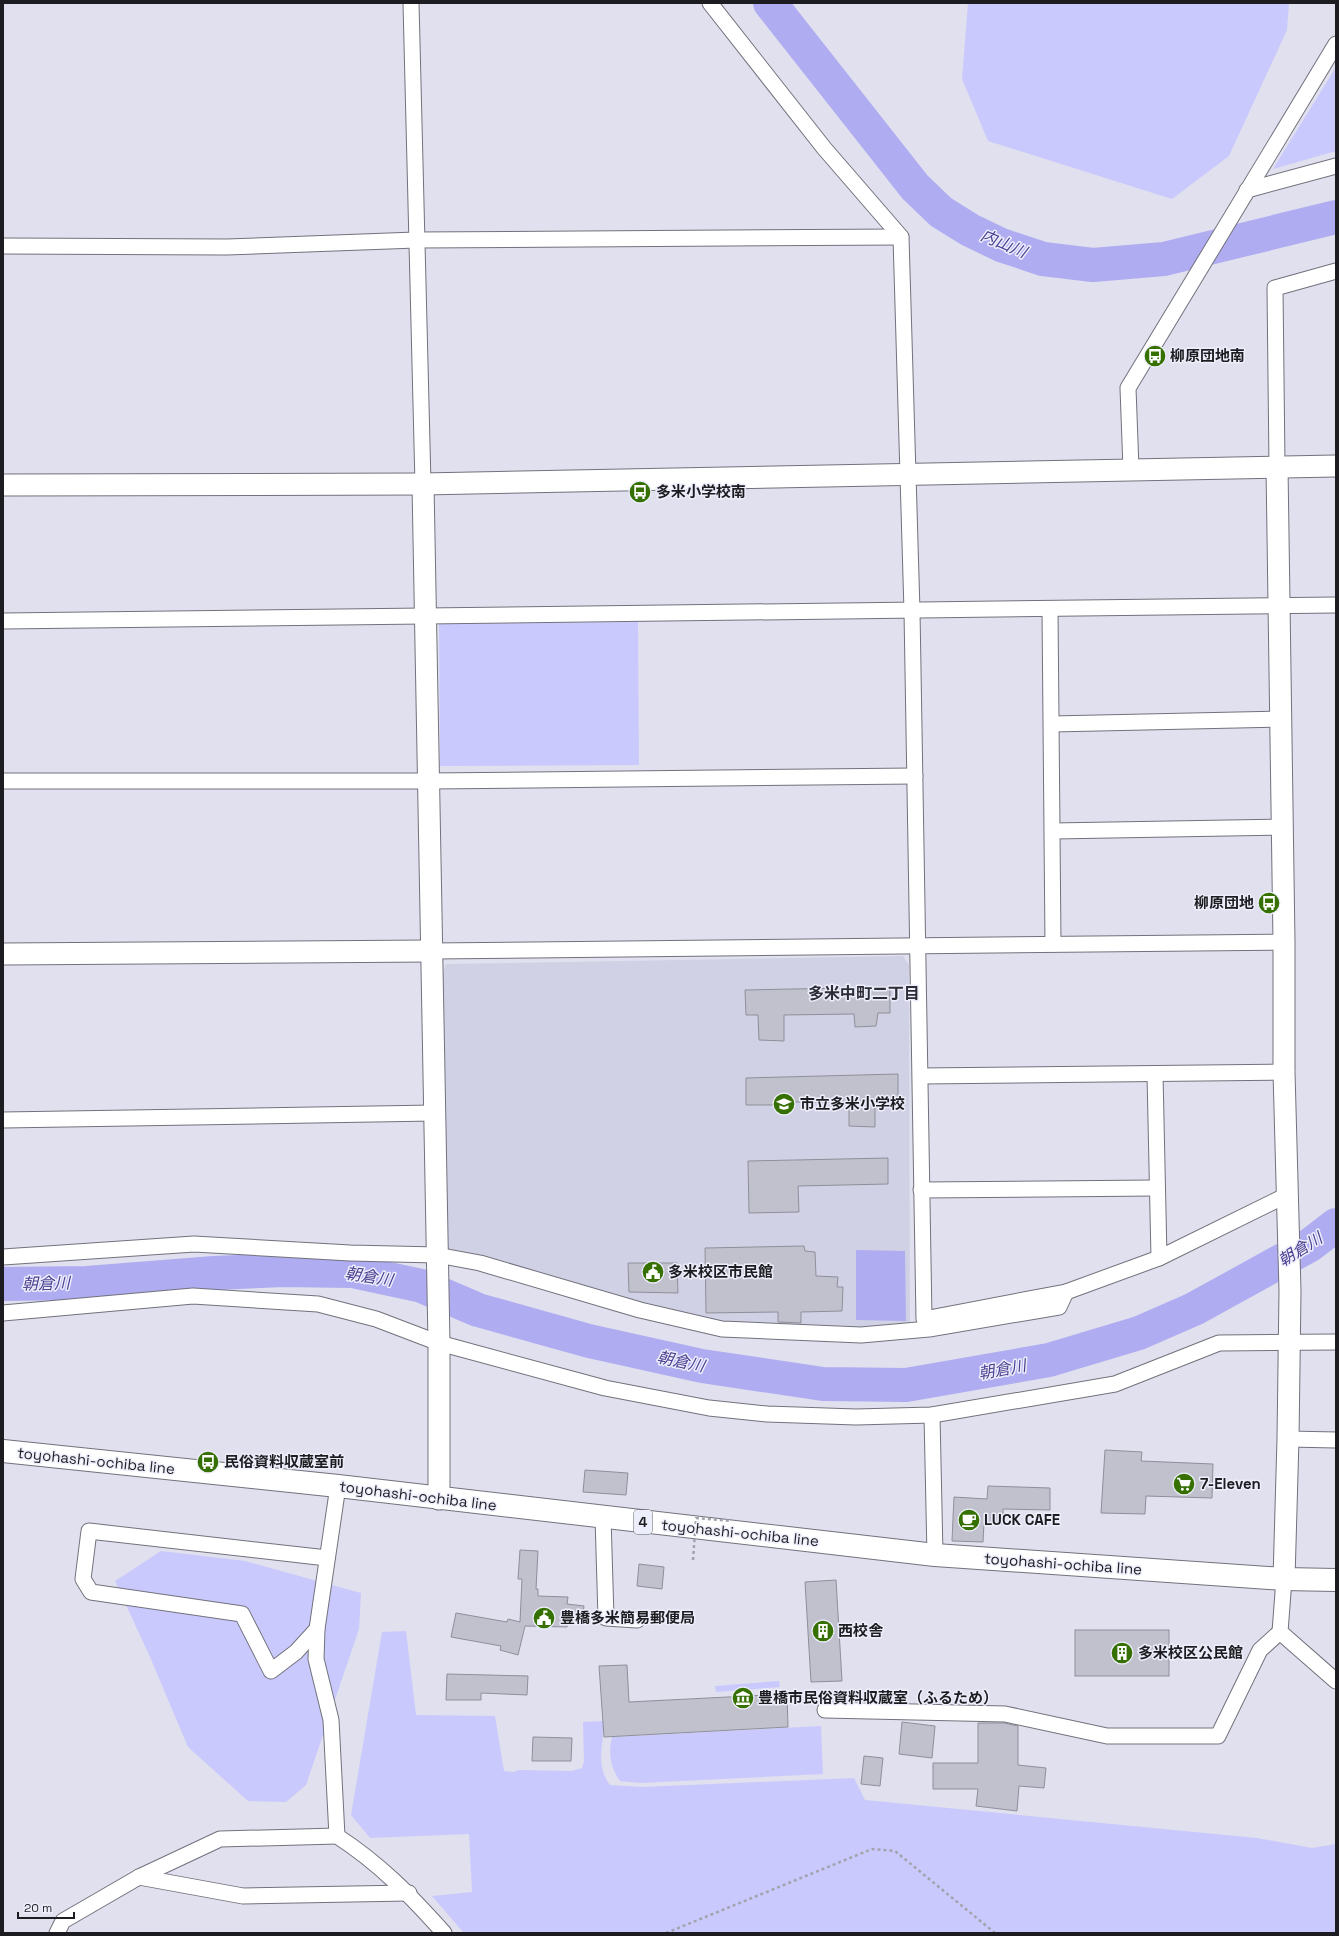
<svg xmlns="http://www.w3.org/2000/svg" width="1339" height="1936" viewBox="0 0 1339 1936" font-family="'Space Grotesk','Noto Sans JP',sans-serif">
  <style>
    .built { fill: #d1d1e5 }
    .green { fill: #cac9fd }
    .water { fill: #afacf1 }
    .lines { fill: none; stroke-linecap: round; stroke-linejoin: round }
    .river { stroke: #afacf1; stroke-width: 34 }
    .building { fill: #c1c1ce; stroke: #8f8f9b }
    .street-casing { stroke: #72727d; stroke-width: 17 }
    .secondary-casing { stroke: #72727d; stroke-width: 23 }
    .primary-casing { stroke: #72727d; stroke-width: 24 }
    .path { stroke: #a3a3ae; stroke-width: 2.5; stroke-dasharray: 3 3; stroke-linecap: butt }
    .street { stroke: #fff; stroke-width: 15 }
    .secondary { stroke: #fff; stroke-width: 21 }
    .primary { stroke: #fff; stroke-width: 22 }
    .path-bridge { stroke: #a3a3ae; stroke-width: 2.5; stroke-dasharray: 3 3; stroke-linecap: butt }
    .labels { text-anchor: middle; stroke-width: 3; stroke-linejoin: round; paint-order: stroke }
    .shield { fill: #edeefb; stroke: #5b5c62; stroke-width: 1 }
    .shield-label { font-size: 14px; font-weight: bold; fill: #1d1d21 }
    .poi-label { font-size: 15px; font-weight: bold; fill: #1d1d21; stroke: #edeefb; text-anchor: start }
    .street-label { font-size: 15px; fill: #1d1d21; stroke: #edeefb }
    .water-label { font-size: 16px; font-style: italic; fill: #4c4191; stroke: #edeefb }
    .neighbourhood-label { font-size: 16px; font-weight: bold; fill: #2c2c36; stroke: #edeefb }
  </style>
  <rect width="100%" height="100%" fill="#e0e0ee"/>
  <path class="built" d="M903,956L909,965L910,1324L858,1331L724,1326L446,1248L443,971L446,964Z"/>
  <g class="green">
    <path d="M968,3H1289L1287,30L1229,156L1172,199L988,141L962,79Z"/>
    <path d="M1336,67V151L1273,169Z"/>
    <path d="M638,622L639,765L440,766L439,624Z"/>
    <path d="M161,1551L245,1561L361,1593L359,1629L306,1785L286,1802L248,1801L188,1747L150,1657L115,1581Z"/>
    <path d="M406,1631L416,1715L495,1716L504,1771L514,1772L519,1770L572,1771L582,1768L584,1761L583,1722L603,1721C605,1744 594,1763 610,1785L642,1787L854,1778L865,1800L1257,1838L1312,1848L1336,1844V1933H464L432,1896L472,1892L469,1834L370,1838L351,1815L382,1632Z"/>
    <path d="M779,1681L780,1687L716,1692L715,1686Z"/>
    <path d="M821,1726L823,1774L641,1783L620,1781C610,1767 608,1754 612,1737Z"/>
  </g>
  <path class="water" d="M856,1250L905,1251L906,1321L856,1320Z"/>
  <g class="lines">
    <g class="river">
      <path d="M770,3L915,187L941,212L970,230L1001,245L1043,259L1093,265L1164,259L1336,217"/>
      <path d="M3,1284L87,1283L214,1273L283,1270L352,1271L422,1286L478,1310L589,1341L702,1366L823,1384L906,1385L1049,1360L1139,1333L1194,1309L1310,1245L1336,1225"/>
    </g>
  </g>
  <g class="building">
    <path d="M890,987V1013H878L876,1026L855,1027L854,1014L784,1015V1041L759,1040L758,1015H746L745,990Z"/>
    <path d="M898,1074V1101H875V1127L849,1126V1102H786V1105H746V1078Z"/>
    <path d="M888,1158V1184L798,1186L799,1212L749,1213L748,1161Z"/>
    <path d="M804,1246L805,1251L815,1252L816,1276L838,1277L837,1287H843L842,1311L801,1312V1323L778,1322V1312L706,1313L705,1248Z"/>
    <path d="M628,1263H677L678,1293L629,1292Z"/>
    <path d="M1105,1450L1142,1452L1141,1461L1213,1464L1212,1498L1146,1496L1145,1514L1101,1513Z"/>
    <path d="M585,1470L628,1473L626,1495L583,1492Z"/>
    <path d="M988,1486L1050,1488V1510L1003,1509V1524L984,1523L983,1542L952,1541L954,1497L987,1499Z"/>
    <path d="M520,1550L538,1551L536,1589H538V1596L568,1597L567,1604L584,1606L582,1623L568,1621L567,1627L525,1626L518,1655L500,1650L501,1646L451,1637L456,1613L507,1622L508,1619L520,1622L522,1579H518Z"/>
    <path d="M639,1564L664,1567L662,1589L637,1586Z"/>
    <path d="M836,1580L842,1681L811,1682L805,1582Z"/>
    <rect x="1075" y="1630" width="94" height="46"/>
    <path d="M627,1665L629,1702L787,1694L788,1727L604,1737L599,1666Z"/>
    <path d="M447,1674L528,1676L527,1695L481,1693V1700H446Z"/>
    <path d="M902,1722L935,1726L932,1758L899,1754Z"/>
    <path d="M978,1723H1004L1018,1726V1765L1046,1768L1044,1788L1019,1786L1017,1811L976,1806L978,1789H933V1763H978Z"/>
    <path d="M533,1737L572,1738L571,1761H532Z"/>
    <path d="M864,1756L883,1758L880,1786L861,1784Z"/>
  </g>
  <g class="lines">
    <g class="street-casing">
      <g id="street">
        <path d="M411,3L423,484"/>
        <path d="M710,3L824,148L901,237L912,611L924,1319L1066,1292L1159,1258L1287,1195"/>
        <path d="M1247,190L1336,166"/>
        <path d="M3,246L227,247L416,240L901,237"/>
        <path d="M1277,467L1275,288L1336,271"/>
        <path d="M1131,469L1128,388L1336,44"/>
        <path d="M1050,609L1053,944"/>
        <path d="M3,621L1336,605"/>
        <path d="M1052,724L1281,719"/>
        <path d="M3,781H429L915,776"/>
        <path d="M1053,831L1283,827"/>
        <path d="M431,951L1284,942"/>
        <path d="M1155,1074L1159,1258"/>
        <path d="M921,1076L1284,1072"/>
        <path d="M3,1120L434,1113"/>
        <path d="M921,1190L1156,1188"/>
        <path d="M3,1257L194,1244L350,1253L437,1255L480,1263L640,1310L722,1329L861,1335L929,1329L1059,1307L1066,1292"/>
        <path d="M3,1313L193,1296L318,1304L376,1319L439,1343L605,1388L709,1408L767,1414L856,1417L932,1415L1115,1384L1219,1343L1336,1342"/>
        <path d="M932,1415L935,1555"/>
        <path d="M1288,1439L1336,1440"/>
        <path d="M338,1486L317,1629L316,1659L331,1720L337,1836C380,1864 410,1895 444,1933"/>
        <path d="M603,1517L606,1618L637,1620"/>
        <path d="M1284,1579L1280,1632L1336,1681"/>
        <path d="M317,1629L296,1652L271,1671L242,1614L91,1592L83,1579L89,1531L327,1558"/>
        <path d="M825,1710L1005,1714L1107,1736H1218L1260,1650L1280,1632"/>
        <path d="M139,1877L243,1896L409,1893"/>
        <path d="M57,1933L63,1921L139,1877L220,1839L337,1836"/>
      </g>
    </g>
    <g class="secondary-casing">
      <g id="secondary">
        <path d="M1277,467L1284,942V1072L1290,1291L1288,1439L1284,1579"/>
        <path d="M423,484L439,1343V1499"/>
        <path d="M3,485L423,484L1336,466"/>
        <path d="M3,954L431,951"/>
      </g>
    </g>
    <g class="primary-casing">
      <path id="primary" d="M3,1451L338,1486L935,1555L1284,1579L1336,1580"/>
    </g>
    <path class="path" d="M666,1933L872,1849L895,1851L995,1933"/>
    <use href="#street" class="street"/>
    <use href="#secondary" class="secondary"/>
    <use href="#primary" class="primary"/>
    <path class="path-bridge" d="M693,1560L696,1518L732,1521"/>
  </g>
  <defs>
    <g id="bus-disc" transform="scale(1.15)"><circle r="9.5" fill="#357000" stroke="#edeefb"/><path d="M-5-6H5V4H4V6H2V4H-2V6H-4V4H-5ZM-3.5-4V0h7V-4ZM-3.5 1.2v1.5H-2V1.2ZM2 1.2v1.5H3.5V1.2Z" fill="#fff"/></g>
    <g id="school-disc" transform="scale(1.15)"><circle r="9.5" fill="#357000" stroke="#edeefb"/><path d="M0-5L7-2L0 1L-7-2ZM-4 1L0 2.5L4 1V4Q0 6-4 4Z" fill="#fff"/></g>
    <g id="civic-disc" transform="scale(1.15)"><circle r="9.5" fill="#357000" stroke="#edeefb"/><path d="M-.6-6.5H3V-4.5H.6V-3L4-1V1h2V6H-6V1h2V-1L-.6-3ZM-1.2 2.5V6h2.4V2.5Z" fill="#fff"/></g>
    <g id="supermarket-disc" transform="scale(1.15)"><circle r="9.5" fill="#357000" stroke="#edeefb"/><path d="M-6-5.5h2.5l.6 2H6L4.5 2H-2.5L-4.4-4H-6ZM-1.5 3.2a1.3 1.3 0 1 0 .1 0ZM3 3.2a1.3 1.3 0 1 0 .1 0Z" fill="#fff"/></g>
    <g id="cafe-disc" transform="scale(1.15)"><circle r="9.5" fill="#357000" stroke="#edeefb"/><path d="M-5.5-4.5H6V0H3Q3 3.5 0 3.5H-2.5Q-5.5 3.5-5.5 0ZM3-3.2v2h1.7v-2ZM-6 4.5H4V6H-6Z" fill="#fff"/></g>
    <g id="building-disc" transform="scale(1.15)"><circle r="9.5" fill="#357000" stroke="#edeefb"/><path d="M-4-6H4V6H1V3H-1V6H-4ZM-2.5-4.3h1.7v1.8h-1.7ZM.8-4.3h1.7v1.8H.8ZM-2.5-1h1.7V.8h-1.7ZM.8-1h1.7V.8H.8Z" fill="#fff"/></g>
    <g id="museum-disc" transform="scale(1.15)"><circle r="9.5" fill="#357000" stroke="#edeefb"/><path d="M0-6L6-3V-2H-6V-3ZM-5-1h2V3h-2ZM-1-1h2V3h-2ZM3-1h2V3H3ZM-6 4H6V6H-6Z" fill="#fff"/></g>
  </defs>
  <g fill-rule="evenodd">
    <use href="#bus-disc" x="1155" y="356"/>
    <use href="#bus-disc" x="640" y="492"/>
    <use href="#bus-disc" x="1269" y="903"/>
    <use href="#school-disc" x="784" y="1104"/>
    <use href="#civic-disc" x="653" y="1272"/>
    <use href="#bus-disc" x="208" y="1462"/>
    <use href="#supermarket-disc" x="1184" y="1484"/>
    <use href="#cafe-disc" x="969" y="1520"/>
    <use href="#civic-disc" x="544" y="1618"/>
    <use href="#building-disc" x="823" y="1631"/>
    <use href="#building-disc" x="1122" y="1653"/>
    <use href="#museum-disc" x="743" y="1698"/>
  </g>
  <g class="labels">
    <rect class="shield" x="634" y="1510" width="18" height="24" rx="3"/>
    <g class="shield-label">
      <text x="643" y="1527">4</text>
    </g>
    <g class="poi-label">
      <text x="1170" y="361">柳原団地南</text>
      <text x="656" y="497">多米小学校南</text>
      <text x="1254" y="908" text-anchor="end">柳原団地</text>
      <text x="800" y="1109">市立多米小学校</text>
      <text x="668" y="1277">多米校区市民館</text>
      <text x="224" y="1467">民俗資料収蔵室前</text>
      <text x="1200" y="1489">7-Eleven</text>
      <text x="984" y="1525">LUCK CAFE</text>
      <text x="560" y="1623">豊橋多米簡易郵便局</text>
      <text x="838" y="1636">西校舎</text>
      <text x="1138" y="1658">多米校区公民館</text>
      <text x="758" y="1703">豊橋市民俗資料収蔵室（ふるため）</text>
    </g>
    <g class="street-label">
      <text transform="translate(96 1461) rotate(6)" y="5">toyohashi-ochiba line</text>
      <text transform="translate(418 1496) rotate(7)" y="5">toyohashi-ochiba line</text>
      <text transform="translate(740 1533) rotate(6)" y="5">toyohashi-ochiba line</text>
      <text transform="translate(1063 1564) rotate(4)" y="5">toyohashi-ochiba line</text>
    </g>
    <g class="water-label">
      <text transform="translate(1004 243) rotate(23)" y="6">内山川</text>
      <text transform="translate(1300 1249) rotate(-32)" y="6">朝倉川</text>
      <text transform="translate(369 1276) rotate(9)" y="6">朝倉川</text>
      <text transform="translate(46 1283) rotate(-1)" y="6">朝倉川</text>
      <text transform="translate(681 1361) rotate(12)" y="6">朝倉川</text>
      <text transform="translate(1002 1369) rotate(-10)" y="6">朝倉川</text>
    </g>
    <g class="neighbourhood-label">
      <text x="864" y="999">多米中町二丁目</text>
    </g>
  </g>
  <rect width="1339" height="1936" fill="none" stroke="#1d1d21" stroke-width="8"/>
  <path d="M18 1912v6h56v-6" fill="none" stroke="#1d1d21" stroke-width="2"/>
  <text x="24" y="1912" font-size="12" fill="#1d1d21" stroke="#edeefb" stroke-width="3" paint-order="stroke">20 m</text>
</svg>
